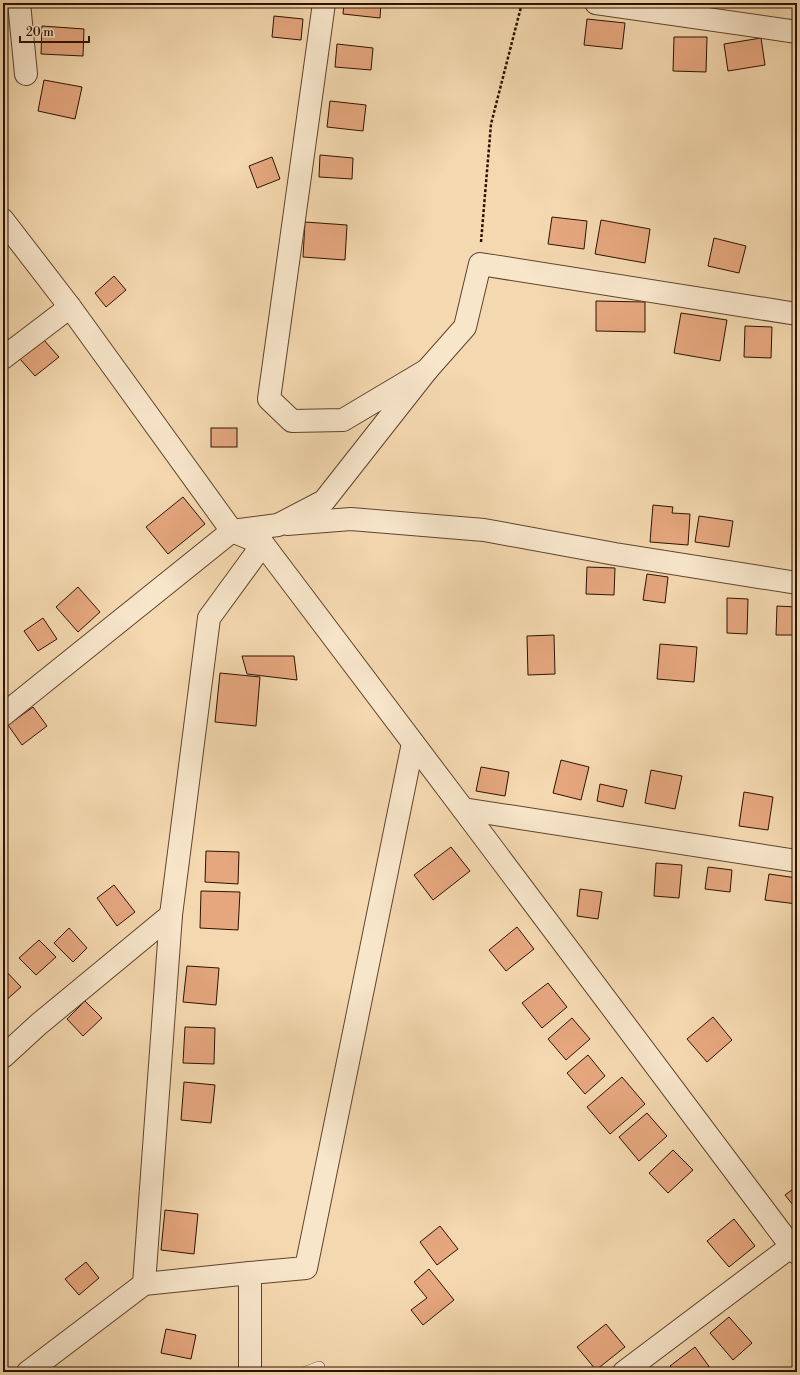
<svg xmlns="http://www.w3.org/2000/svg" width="800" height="1375" viewBox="0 0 800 1375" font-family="'Libre Bodoni',serif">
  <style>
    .building { fill: #e6a77f; stroke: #2d1201 }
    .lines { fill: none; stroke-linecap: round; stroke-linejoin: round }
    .lane-casing { stroke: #5f442c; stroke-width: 12 }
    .street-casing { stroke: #5f442c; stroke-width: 24 }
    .path { stroke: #2d1201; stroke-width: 2.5; stroke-dasharray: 3 2; stroke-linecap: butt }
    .lane { stroke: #f8e6cb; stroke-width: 11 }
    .street { stroke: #f8e6cb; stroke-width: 22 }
  </style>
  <rect width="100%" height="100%" fill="#f4d8af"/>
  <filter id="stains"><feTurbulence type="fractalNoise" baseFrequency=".005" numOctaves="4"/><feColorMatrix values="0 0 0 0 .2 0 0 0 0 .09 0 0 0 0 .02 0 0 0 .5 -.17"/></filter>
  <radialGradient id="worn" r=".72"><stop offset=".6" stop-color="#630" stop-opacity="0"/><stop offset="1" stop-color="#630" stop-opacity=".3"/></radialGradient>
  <g class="building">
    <path d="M344,3H381L380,18L343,14Z"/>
    <path d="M756,3H784V5Z"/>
    <path d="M274,16L303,19L301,40L272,37Z"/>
    <path d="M587,19L625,23L622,49L584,45Z"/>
    <path d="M42,26L84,29L83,56L41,54Z"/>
    <path d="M674,37H707L706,72L673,71Z"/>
    <path d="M761,38L765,65L728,71L724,44Z"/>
    <path d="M337,44L373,48L371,70L335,67Z"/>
    <path d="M44,80L82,87L75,119L38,111Z"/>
    <path d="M330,101L366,105L363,131L327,127Z"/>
    <path d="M320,155L353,158L352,179L319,177Z"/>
    <path d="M272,157L280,179L257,188L249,166Z"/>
    <path d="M552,217L587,221L584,249L548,244Z"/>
    <path d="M601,220L650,229L645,263L595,254Z"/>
    <path d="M305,222L347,225L345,260L303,257Z"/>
    <path d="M714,238L746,246L739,273L708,266Z"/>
    <path d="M114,276L126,290L106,307L95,293Z"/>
    <path d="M596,301L645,302V332L596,331Z"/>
    <path d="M681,313L727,320L720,361L674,353Z"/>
    <path d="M745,326L772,327L771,358L744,357Z"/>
    <path d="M43,339L59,357L35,376L20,359Z"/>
    <rect x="211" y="428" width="26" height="19"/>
    <path d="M183,497L205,524L168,554L146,527Z"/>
    <path d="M653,505L673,507L672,513L690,514L688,545L650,542Z"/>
    <path d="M699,516L733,521L729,547L695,542Z"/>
    <path d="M587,567L615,568L614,595L586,594Z"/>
    <path d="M647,574L668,577L665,603L643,600Z"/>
    <path d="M78,587L100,612L78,632L56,607Z"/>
    <path d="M727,598L748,599L747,634L727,633Z"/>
    <path d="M777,606L797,607V635H776Z"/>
    <path d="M43,618L57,639L38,651L24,631Z"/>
    <path d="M554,635L555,674L528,675L527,636Z"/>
    <path d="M660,644L697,647L694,682L657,679Z"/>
    <path d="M242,656H294L297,680L247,674Z"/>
    <path d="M220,673L260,677L256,726L215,722Z"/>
    <path d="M33,707L47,726L22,745L8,725Z"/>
    <path d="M561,760L589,767L581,800L553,793Z"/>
    <path d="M481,767L509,772L505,796L476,791Z"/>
    <path d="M651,770L682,776L675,809L645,803Z"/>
    <path d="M600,784L627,790L623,807L597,801Z"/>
    <path d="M744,792L773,797L768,830L739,826Z"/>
    <path d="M451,847L470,871L433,900L414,875Z"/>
    <path d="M206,851L239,852L238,884L205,882Z"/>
    <path d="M656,863L682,865L679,898L654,896Z"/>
    <path d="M708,867L732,870L730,892L705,889Z"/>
    <path d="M769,874L797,878V904L765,900Z"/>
    <path d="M114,885L135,912L117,926L97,898Z"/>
    <path d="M580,889L602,892L598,919L577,916Z"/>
    <path d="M201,891L240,892L238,930L200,928Z"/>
    <path d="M517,927L534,949L506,971L489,950Z"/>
    <path d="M69,928L87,948L73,962L54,943Z"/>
    <path d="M39,940L56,957L36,975L19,958Z"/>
    <path d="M187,966L219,968L216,1005L183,1002Z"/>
    <path d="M3,968L21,987L3,1003Z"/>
    <path d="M548,983L567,1007L542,1028L522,1003Z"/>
    <path d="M85,1001L102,1018L83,1036L67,1019Z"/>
    <path d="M713,1017L732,1040L707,1062L687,1039Z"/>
    <path d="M572,1018L590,1039L566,1060L548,1039Z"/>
    <path d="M185,1027L215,1028L214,1064L183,1063Z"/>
    <path d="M588,1055L605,1076L585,1094L567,1073Z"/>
    <path d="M622,1077L645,1104L610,1134L587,1107Z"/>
    <path d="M184,1082L215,1085L211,1123L181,1120Z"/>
    <path d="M647,1113L667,1136L639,1161L619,1137Z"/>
    <path d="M673,1150L693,1170L668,1193L649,1173Z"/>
    <path d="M797,1186V1210L785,1195Z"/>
    <path d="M165,1210L198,1214L194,1254L161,1250Z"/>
    <path d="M734,1219L755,1246L729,1267L707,1241Z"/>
    <path d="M440,1226L458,1249L437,1265L420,1242Z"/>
    <path d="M86,1262L99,1278L79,1295L65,1279Z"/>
    <path d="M429,1269L454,1300L423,1325L411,1310L427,1298L414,1282Z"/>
    <path d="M729,1317L752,1343L733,1360L710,1333Z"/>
    <path d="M606,1324L625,1347L596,1370L577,1347Z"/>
    <path d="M166,1329L196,1335L191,1359L161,1353Z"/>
    <path d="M695,1347L713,1372H675L670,1366Z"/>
  </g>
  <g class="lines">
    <g class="lane-casing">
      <path id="lane" d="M306,1372L319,1367"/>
    </g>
    <g class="street-casing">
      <g id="street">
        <path d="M19,3L26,74"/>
        <path d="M596,3L797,32"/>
        <path d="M3,220L70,307L232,531L263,544L463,809L791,1246L797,1253"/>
        <path d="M3,358L70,307"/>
        <path d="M427,370L465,327L480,264L797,314"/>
        <path d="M287,524L351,519L484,530L615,554L797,583"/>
        <path d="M3,715L232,531L278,525L324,501L427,370L343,420L292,421L269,399L324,3"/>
        <path d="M463,809L797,861"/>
        <path d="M3,1057L39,1024L171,915"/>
        <path d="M250,1273L306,1268L413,743"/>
        <path d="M144,1284L171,915L209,618L263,544"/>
        <path d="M28,1372L144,1284L250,1273V1372"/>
        <path d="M624,1372L797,1242"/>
      </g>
    </g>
    <path class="path" d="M481,242L491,124L522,3"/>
    <use href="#lane" class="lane"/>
    <use href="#street" class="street"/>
  </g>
  <rect width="800" height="1375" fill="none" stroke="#f4d8af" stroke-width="16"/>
  <rect x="4" y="4" width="792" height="1367" fill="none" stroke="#2d1201" stroke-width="2"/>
  <rect x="8" y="8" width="784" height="1359" fill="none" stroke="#2d1201"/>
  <path d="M20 36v6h69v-6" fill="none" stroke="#2d1201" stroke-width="2"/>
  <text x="26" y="36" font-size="12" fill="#2d1201" stroke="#f8e6cb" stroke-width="3" paint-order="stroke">20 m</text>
  <rect width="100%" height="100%" filter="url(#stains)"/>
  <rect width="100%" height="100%" fill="url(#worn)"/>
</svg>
